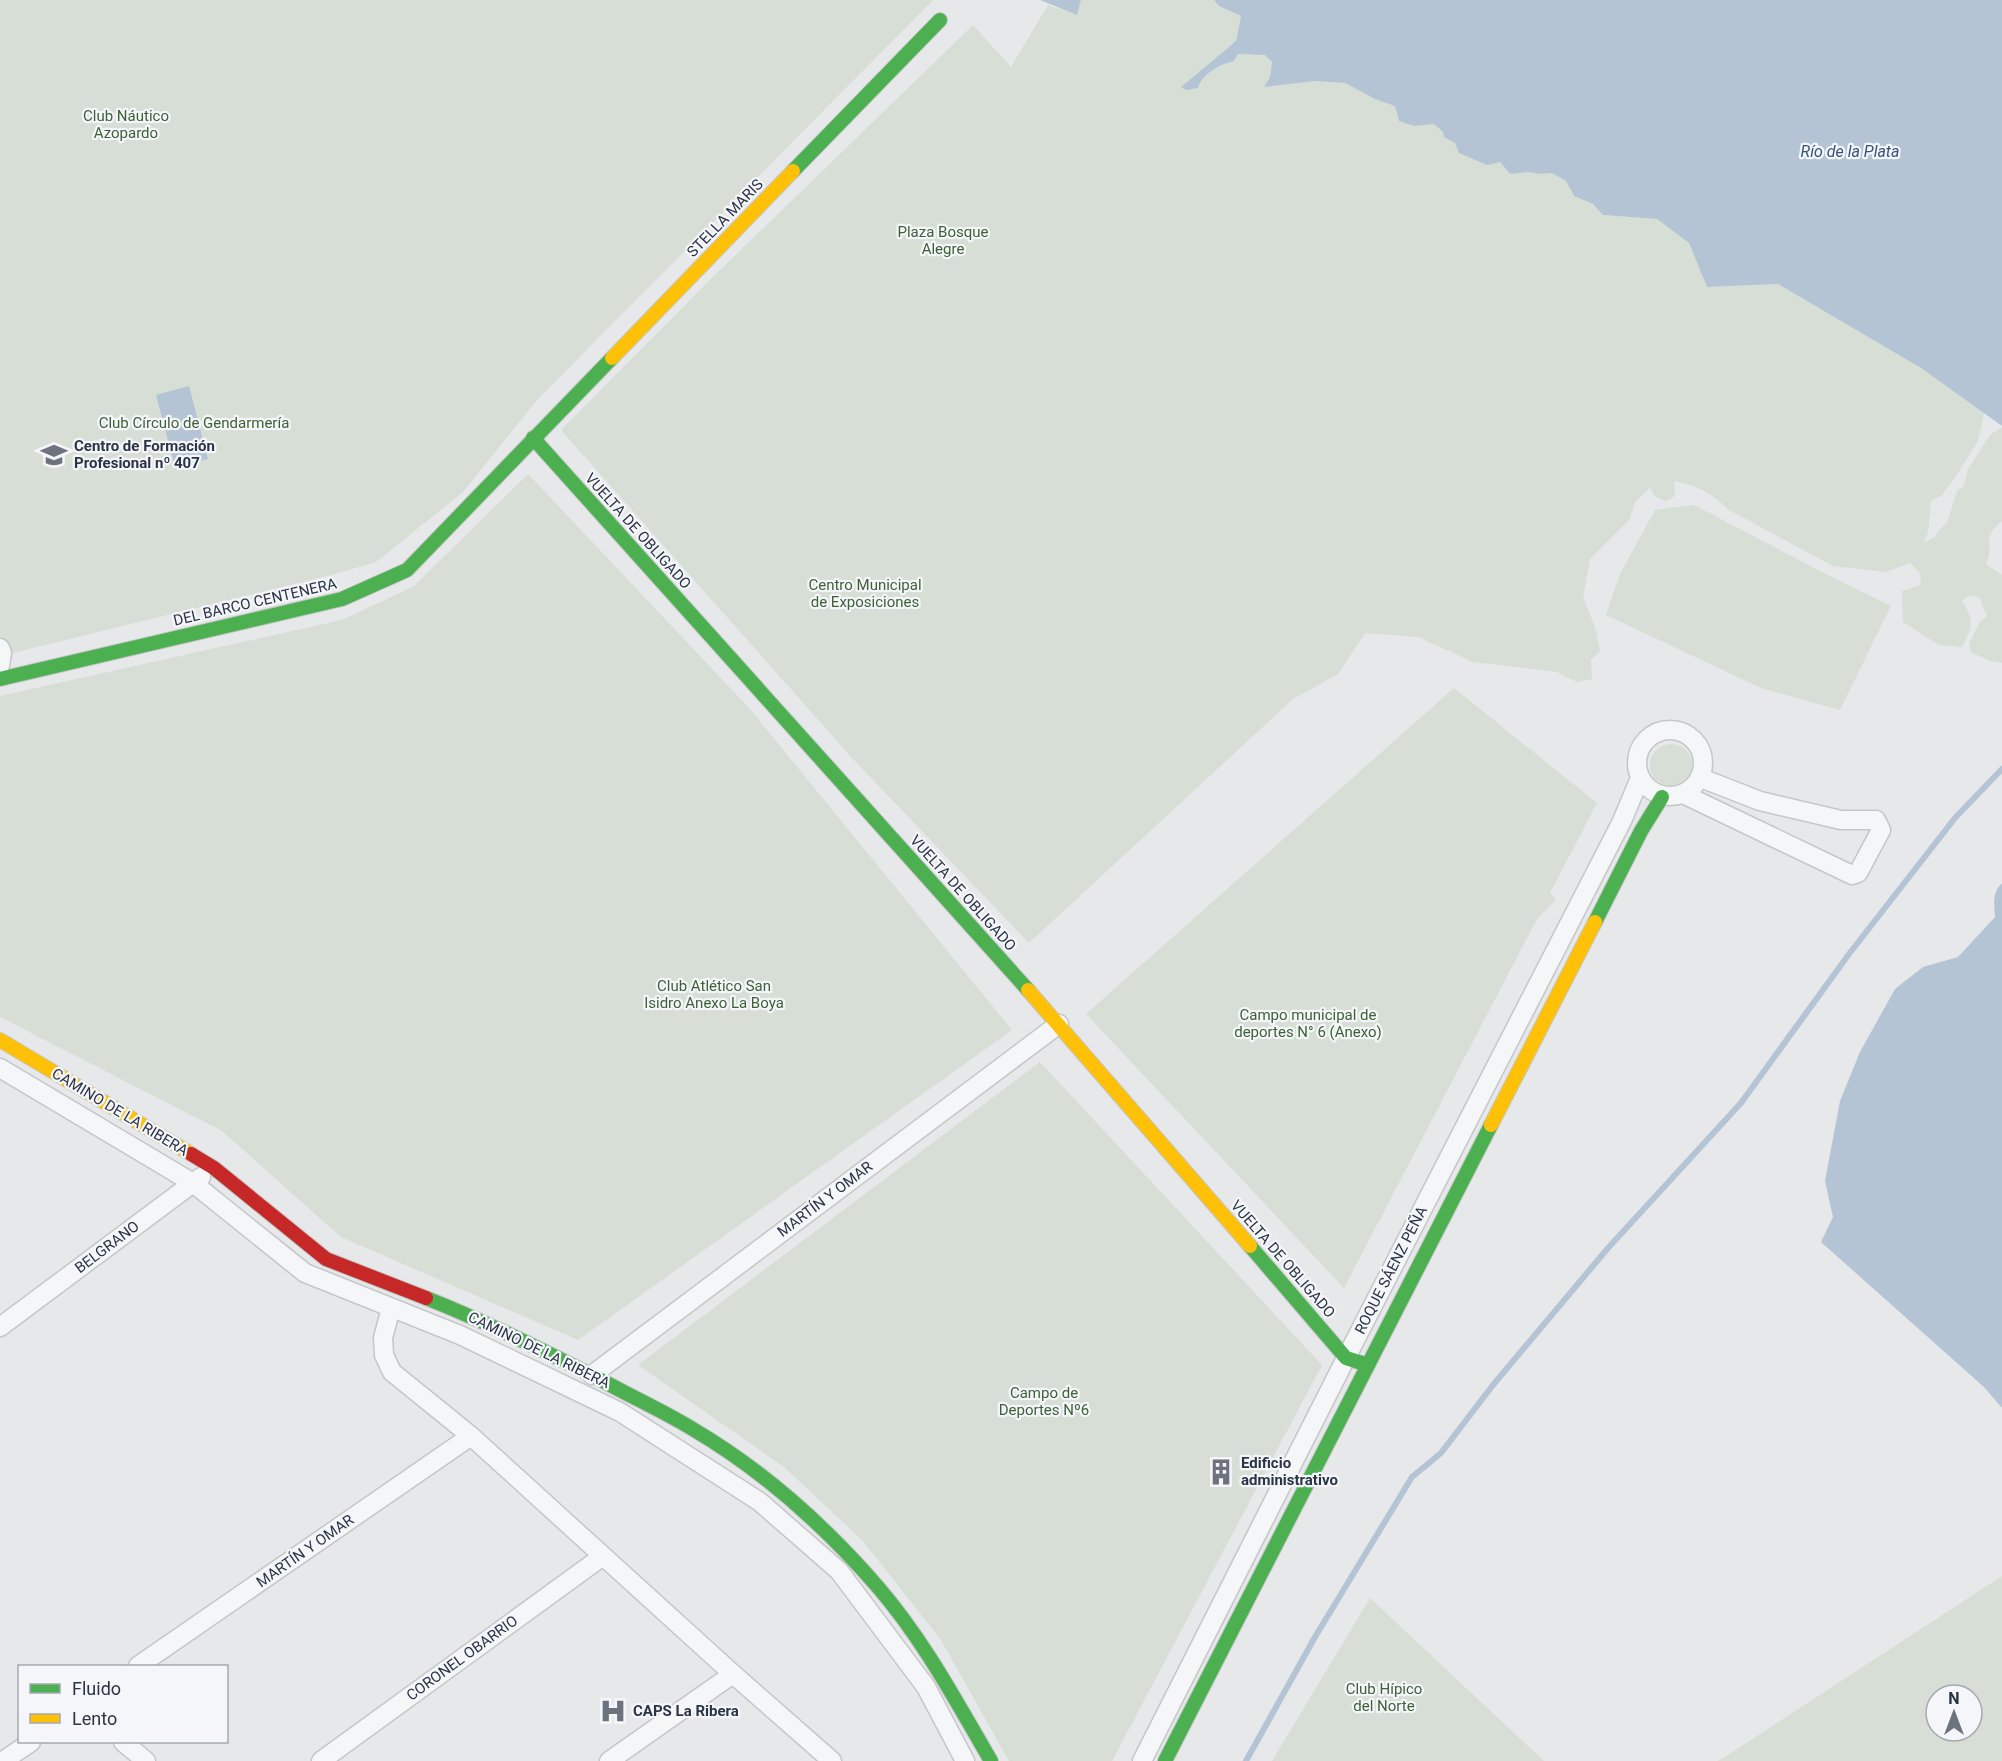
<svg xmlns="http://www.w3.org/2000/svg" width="2002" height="1761" viewBox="0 0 2002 1761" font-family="Roboto,sans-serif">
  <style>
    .green { fill: #d6ded6; fill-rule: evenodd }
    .water { fill: #b4c4d5 }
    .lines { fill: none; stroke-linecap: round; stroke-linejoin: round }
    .stream { stroke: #b4c4d5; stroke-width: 6 }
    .street-casing { stroke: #c4c6c8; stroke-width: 21 }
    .fast-casing { stroke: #c4c6c8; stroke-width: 16 }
    .slow-casing { stroke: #c4c6c8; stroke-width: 16 }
    .jam-casing { stroke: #c4c6c8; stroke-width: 16 }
    .street { stroke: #f5f6f7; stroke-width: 18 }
    .fast { stroke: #4caf50; stroke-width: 14 }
    .slow { stroke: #ffc107; stroke-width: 14 }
    .jam { stroke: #c62828; stroke-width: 14 }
    .labels { text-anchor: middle; stroke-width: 4.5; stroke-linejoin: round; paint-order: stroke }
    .park-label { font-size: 15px; fill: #3f6138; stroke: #f4f6f9 }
    .street-label { font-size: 15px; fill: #2b3445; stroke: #f4f6f9 }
    .poi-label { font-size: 15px; font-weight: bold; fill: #2b3445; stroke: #f4f6f9; text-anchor: start }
    .water-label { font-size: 16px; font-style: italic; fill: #34527a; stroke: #f4f6f9 }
  </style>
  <rect width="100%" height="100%" fill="#e6e8ea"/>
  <g class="green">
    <path d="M0,0H933L537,400L463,492L376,562L335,574L0,656Z"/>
    <path d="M1081,0H1214L1219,6L1241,16L1236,41L1181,87L1198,88C1202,74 1220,64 1234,61L1238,54L1266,55L1272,62L1270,77L1265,86L1315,81L1345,83L1375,99L1396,106L1399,121L1414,126L1434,124L1443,132L1444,137L1500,162L1510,174L1528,172L1540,174L1552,173L1566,181L1574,196L1593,204L1603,215L1657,219L1689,243L1707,287L1778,284L1921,368L1984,413L1978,441L1954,479L1941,496L1931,501L1928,533L1923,543L1935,537L1939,530L1947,523L1957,491L1964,486L1968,469L1990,435L2002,427V521C1979,540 1996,543 1986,564L2002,575V663L1990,661L1971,652L1969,644L1980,622L1987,616L1979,597L1970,595L1962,601C1975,622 1973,625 1962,647L1939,645L1903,622L1902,591L1921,585L1920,573L1910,563L1886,572L1833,566L1729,510C1713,494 1696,485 1674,481L1675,496L1666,501L1655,497L1650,488L1636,501L1629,520L1590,559L1583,597L1595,627L1600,651L1591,660L1592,679L1577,682L1557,672L1473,662L1418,637L1365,633L1338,674L1293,699L1029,943L852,758L561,430L714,276L973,25L1011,67L1048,5L1077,15Z"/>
    <path d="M528,474L749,708L1012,1030L578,1340L341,1237L222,1131L0,1017V696L342,620L414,586Z"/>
    <path d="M1694,505L1816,569L1891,606L1840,710L1761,688L1606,615L1620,574L1655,510Z"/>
    <path d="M1454,688L1597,803L1550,893L1556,900L1537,919L1344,1288L1086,1014Z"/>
    <circle cx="1671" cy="765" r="21"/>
    <path d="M1040,1062L1322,1365L1112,1761H1009L941,1640L863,1541L784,1467L638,1365Z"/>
    <path d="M2002,1576V1761H1718L1728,1755ZM1936,1695H1972V1731H1936Z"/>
    <path d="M1370,1598L1544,1761H1272Z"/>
  </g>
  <g class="water">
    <path d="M1040,0H1081L1077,15Z"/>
    <path d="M1214,0H2002V426L1921,368L1778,284L1707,287L1689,243L1657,219L1603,215L1593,204L1574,196L1566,181L1552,173L1540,174L1528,172L1510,174L1500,162L1487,165L1459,153L1455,143L1444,137L1443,132L1434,124L1414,126L1399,121L1395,106L1375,99L1345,83L1315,81L1264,87L1270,77L1272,62L1265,55L1238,54L1234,61C1220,64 1202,74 1198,88L1186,90L1181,87L1236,41L1241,16L1219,6Z"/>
    <path d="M189,386L208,459L175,467L156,395Z"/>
    <path d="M2002,883V1408L1984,1387L1821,1242L1833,1217L1825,1181L1840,1101L1860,1052L1895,989L1923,967L1958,957L1995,917C1994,904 1992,893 2002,883Z"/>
  </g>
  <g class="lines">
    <path class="stream" d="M1246,1761L1315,1637L1412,1477L1441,1453L1493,1385L1608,1248L1741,1103L1849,954L1955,818L2002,769"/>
    <g class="street-casing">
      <g id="street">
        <path d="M0,648L2,653L0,666"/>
        <circle cx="1670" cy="763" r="33"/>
        <path d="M1683,794L1852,875L1858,873L1881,830L1876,820H1841L1760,801L1701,778"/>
        <path d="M0,1068L193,1183L305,1273L460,1335L620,1412L760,1502L839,1571L926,1687L965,1761"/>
        <path d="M391,1308L383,1338L384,1355L392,1372L471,1436L733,1674L832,1761"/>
        <path d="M0,1327L201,1177"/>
        <path d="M592,1375L1059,1024"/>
        <path d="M138,1666L471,1436"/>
        <path d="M123,1742L146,1761"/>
        <path d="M3,1761L31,1742"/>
        <path d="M321,1761L603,1556"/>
        <path d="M609,1761L733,1674"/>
        <path d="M1142,1761L1346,1358L1622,821L1640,778"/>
      </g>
    </g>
    <g class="fast-casing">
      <g id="fast">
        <path d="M793,171L940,20"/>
        <path d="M533,438L1028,990"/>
        <path d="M0,679L342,599L407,570L612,358"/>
        <path d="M1595,922L1641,831L1662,797"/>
        <path d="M1250,1246L1346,1358L1368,1365"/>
        <path d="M426,1298C487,1322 545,1351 603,1381C632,1397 663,1411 691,1428C761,1469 824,1525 877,1586C923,1639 956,1701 991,1761"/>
        <path d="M1165,1761L1491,1125"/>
      </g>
    </g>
    <g class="slow-casing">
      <g id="slow">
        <path d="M612,358L793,171"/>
        <path d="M1028,990L1250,1246"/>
        <path d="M0,1040L191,1154"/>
        <path d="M1491,1125L1595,922"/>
      </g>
    </g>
    <g class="jam-casing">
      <path id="jam" d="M191,1154L214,1168L326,1259L426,1298"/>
    </g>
    <use href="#street" class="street"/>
    <use href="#fast" class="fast"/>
    <use href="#slow" class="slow"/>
    <use href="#jam" class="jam"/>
  </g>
  <defs>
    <g id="school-bare" transform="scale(2.07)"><path d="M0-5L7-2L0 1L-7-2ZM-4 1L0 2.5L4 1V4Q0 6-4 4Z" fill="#6c737f" stroke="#f4f6f9" stroke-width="2.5" paint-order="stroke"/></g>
    <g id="building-bare" transform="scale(2.07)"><path d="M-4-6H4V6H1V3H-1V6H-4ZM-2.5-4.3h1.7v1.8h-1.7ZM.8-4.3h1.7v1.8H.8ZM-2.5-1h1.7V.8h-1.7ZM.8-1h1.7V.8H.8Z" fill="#6c737f" stroke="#f4f6f9" stroke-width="2.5" paint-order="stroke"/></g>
    <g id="hospital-bare" transform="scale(2.07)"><path d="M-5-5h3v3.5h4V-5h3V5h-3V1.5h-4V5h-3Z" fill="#6c737f" stroke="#f4f6f9" stroke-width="2.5" paint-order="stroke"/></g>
  </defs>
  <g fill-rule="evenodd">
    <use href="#school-bare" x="54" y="455"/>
    <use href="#building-bare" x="1221" y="1472"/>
    <use href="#hospital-bare" x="613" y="1711"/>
  </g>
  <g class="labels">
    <g class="park-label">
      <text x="126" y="121">Club Náutico<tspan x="126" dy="17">Azopardo</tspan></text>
      <text x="943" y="237">Plaza Bosque<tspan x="943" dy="17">Alegre</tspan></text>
      <text x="194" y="428">Club Círculo de Gendarmería</text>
      <text x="865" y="590">Centro Municipal<tspan x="865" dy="17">de Exposiciones</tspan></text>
      <text x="714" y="991">Club Atlético San<tspan x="714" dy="17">Isidro Anexo La Boya</tspan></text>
      <text x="1308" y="1020">Campo municipal de<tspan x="1308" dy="17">deportes N° 6 (Anexo)</tspan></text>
      <text x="1044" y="1398">Campo de<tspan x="1044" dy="17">Deportes Nº6</tspan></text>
      <text x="1384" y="1694">Club Hípico<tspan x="1384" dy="17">del Norte</tspan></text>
    </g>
    <g class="street-label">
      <text transform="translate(725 218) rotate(-46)" y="5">STELLA MARIS</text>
      <text transform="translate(638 531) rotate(48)" y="5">VUELTA DE OBLIGADO</text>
      <text transform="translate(255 602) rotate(-13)" y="5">DEL BARCO CENTENERA</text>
      <text transform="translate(963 893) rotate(48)" y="5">VUELTA DE OBLIGADO</text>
      <text transform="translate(120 1112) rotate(31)" y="5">CAMINO DE LA RIBERA</text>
      <text transform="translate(825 1199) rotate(-37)" y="5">MARTÍN Y OMAR</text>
      <text transform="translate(107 1247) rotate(-37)" y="5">BELGRANO</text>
      <text transform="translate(1283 1259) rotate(49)" y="5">VUELTA DE OBLIGADO</text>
      <text transform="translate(1391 1270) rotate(-63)" y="5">ROQUE SÁENZ PEÑA</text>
      <text transform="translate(539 1350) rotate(26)" y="5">CAMINO DE LA RIBERA</text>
      <text transform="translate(305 1551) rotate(-35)" y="5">MARTÍN Y OMAR</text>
      <text transform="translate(462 1658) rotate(-36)" y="5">CORONEL OBARRIO</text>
    </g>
    <g class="poi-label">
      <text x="74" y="451">Centro de Formación<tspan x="74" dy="17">Profesional nº 407</tspan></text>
      <text x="1241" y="1468">Edificio<tspan x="1241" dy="17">administrativo</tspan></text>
      <text x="633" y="1716">CAPS La Ribera</text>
    </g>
    <g class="water-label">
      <text x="1850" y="157">Río de la Plata</text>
    </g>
  </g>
  <rect x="18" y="1665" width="210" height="78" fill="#f4f6f9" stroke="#a4a8b1" stroke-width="1.5"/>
  <rect x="30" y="1684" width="30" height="9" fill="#4caf50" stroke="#a4a8b1" stroke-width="1.5"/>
  <text x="72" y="1695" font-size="18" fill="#2b3445">Fluido</text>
  <rect x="30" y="1714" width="30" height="9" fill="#ffc107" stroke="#a4a8b1" stroke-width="1.5"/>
  <text x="72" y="1725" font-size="18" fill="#2b3445">Lento</text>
  <g transform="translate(1954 1713)"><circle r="28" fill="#f4f6f9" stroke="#a4a8b1" stroke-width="1.5"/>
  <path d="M0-4.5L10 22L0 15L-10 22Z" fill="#6c737f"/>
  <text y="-9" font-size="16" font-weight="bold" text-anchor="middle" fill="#2b3445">N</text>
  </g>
</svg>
